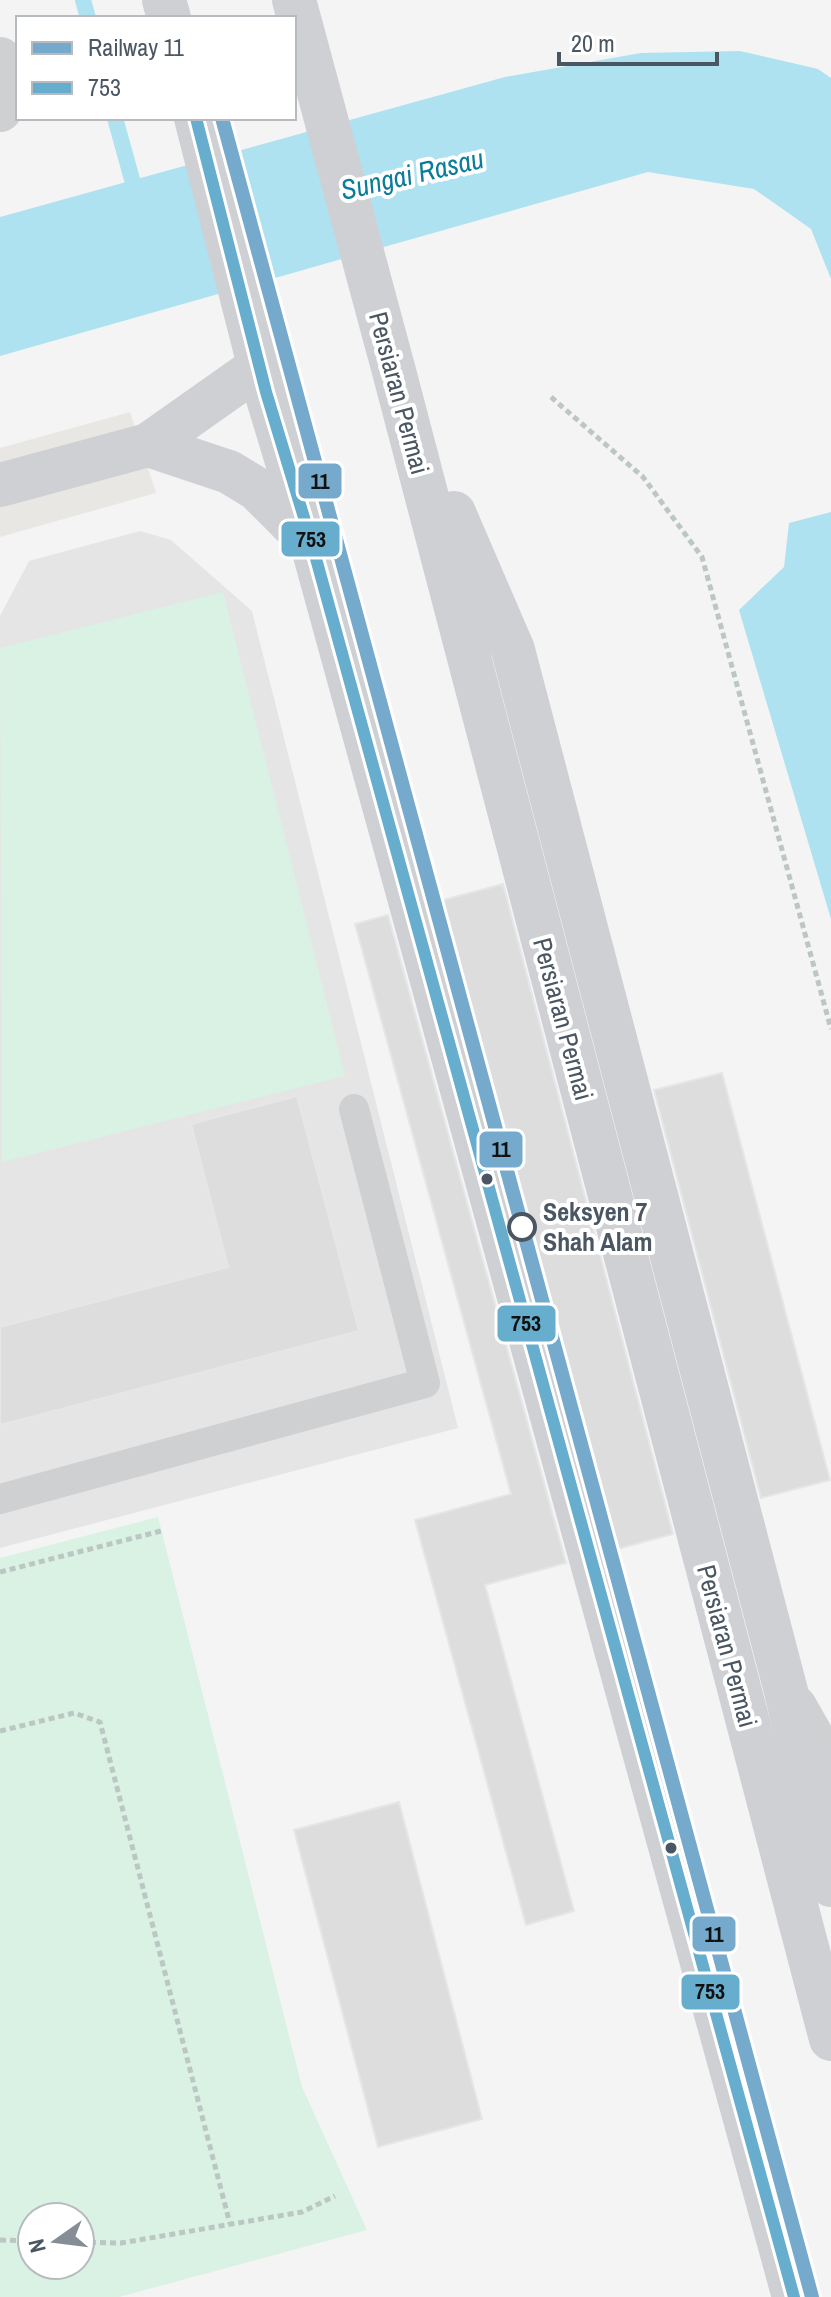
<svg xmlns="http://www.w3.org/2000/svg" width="831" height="2297" viewBox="0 0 831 2297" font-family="'Archivo Narrow',sans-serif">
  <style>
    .commercial { fill: #e8e7e3 }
    .education { fill: #e6e5e6 }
    .green { fill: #d9f2e3; fill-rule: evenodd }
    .water { fill: #aee2f0 }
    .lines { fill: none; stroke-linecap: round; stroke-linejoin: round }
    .stream { stroke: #aee2f0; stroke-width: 16 }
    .building { fill: #ddddde; stroke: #e5e6e7; stroke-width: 2 }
    .path { stroke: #bcc7c4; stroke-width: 5; stroke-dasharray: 6 4; stroke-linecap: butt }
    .lane { stroke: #ced0d2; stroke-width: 30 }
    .street { stroke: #ced0d2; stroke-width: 44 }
    .secondary { stroke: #ced0d4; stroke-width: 44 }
    .bus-1-casing { stroke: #fff; stroke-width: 18 }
    .bus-1 { stroke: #67adce; stroke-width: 12 }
    .rail-1-casing { stroke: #fff; stroke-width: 20 }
    .rail-1 { stroke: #75aacc; stroke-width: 14 }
    .bus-dot { fill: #4a5661; stroke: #fff; stroke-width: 3 }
    .stop-dot { fill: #fff; stroke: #4a5661; stroke-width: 4 }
    .labels { text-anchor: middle; stroke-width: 8; stroke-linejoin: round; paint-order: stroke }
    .street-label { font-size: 26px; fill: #4a5661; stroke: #fff }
    .stop-label { font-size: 26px; font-weight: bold; fill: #4a5661; stroke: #fff; text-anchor: start }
    .water-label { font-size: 28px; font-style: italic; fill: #0c7c9b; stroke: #fff }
    .line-badge { stroke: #fff; stroke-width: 3 }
    .pale-badge-label { font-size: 22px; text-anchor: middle; font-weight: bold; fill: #111 }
  </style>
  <rect width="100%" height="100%" fill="#f4f4f4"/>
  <path class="commercial" d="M130,412L156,493L0,537V448Z"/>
  <path class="education" d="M140,531L171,540L252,611L458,1428L0,1548V616L29,561Z"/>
  <g class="green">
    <path d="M223,592L345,1076L2,1162L0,648Z"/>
    <path d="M158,1517L302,2087L367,2230L119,2297H0V1558ZM80,2217V2265H32V2217Z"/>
  </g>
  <g class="water">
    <path d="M740,51L818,69L831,78V279L811,229L754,189L648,172L0,356V217L505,77L641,53Z"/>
    <path d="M831,512V919L739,610L784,567L789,523Z"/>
  </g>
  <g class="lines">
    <g class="stream">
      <path d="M83,0L88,18"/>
      <path d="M115,118L138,201"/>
    </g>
  </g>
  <g class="building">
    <path d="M503,884L673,1534L614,1550L436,902Z"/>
    <path d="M388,915L566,1563L485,1585L574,1911L526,1925L415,1520L511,1494L355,924Z"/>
    <path d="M722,1073L830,1480L761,1498L654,1090Z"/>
    <path d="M297,1096L359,1331L0,1425V1327L228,1267L191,1124Z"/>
    <path d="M399,1802L482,2119L378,2147L294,1830Z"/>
  </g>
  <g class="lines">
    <g class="path">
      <path d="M551,397L643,477L702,557L831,1029"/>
      <path d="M0,1572L161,1531"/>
      <path d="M0,1731L74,1713L100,1722L230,2224"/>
      <path d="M0,2240L32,2241"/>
      <path d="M80,2242L121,2243L302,2212L335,2196"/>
    </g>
    <path class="lane" d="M0,1499L425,1383L354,1109"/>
    <g class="street">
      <path d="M0,59L5,101L0,110"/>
      <path d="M795,1707L831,1770"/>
    </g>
    <g class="secondary">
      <path d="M164,0L169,18"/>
      <path d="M294,0L395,375L831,2039"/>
      <path d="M196,118L266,392L312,544L794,2297"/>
      <path d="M148,445L229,472L257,489L307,539"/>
      <path d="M0,485L148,445L260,366"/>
      <path d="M454,513L513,650L786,1691L831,1885"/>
    </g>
    <g class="bus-1-casing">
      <path id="bus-1" d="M196,118L266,392L312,544L794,2297"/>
    </g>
    <use href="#bus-1" class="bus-1"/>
    <g class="rail-1-casing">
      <path id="rail-1" d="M222,118L812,2297"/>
    </g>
    <use href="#rail-1" class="rail-1"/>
  </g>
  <g class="bus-dot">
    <circle cx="487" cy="1179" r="7"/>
    <circle cx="671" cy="1848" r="7"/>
  </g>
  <circle class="stop-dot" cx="522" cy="1227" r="13"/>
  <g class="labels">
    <g class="street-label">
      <text transform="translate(399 393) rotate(75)" y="9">Persiaran Permai</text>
      <text transform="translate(563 1019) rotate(75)" y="9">Persiaran Permai</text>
      <text transform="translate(727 1646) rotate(75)" y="9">Persiaran Permai</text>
    </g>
    <g class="stop-label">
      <text x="543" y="1221">Seksyen 7<tspan x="543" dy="30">Shah Alam</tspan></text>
    </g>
    <g class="water-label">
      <text transform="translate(412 174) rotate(-13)" y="10">Sungai Rasau</text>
    </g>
  </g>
  <g class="line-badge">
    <rect x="297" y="462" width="46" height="38" rx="8" fill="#75aacc"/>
    <rect x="280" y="520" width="61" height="38" rx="8" fill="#67adce"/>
    <rect x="478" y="1130" width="46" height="39" rx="8" fill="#75aacc"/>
    <rect x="496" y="1304" width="61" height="39" rx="8" fill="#67adce"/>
    <rect x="691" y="1915" width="46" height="38" rx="8" fill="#75aacc"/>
    <rect x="680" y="1973" width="61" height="38" rx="8" fill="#67adce"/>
  </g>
  <g class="pale-badge-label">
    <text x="320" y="489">11</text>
    <text x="311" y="547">753</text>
    <text x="501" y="1157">11</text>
    <text x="526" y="1331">753</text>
    <text x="714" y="1942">11</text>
    <text x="710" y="1999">753</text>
  </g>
  <rect x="16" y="16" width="280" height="104" fill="#ffffff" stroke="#b7bbc0" stroke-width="2"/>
  <rect x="32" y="42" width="40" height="12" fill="#75aacc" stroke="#b7bbc0" stroke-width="2"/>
  <text x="88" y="56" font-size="24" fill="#4a5661">Railway 11</text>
  <rect x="32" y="82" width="40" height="12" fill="#67adce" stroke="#b7bbc0" stroke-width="2"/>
  <text x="88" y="96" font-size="24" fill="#4a5661">753</text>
  <g transform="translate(56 2241) rotate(256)"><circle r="38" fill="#ffffff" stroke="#b7bbc0" stroke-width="2"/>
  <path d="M0-6L14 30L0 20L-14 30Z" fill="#868d94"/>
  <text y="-12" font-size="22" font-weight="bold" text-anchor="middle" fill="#4a5661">N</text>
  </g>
  <path d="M559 52v12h158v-12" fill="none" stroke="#4a5661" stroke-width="4"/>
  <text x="571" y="52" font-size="24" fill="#4a5661" stroke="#ffffff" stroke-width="6" paint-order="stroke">20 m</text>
</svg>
